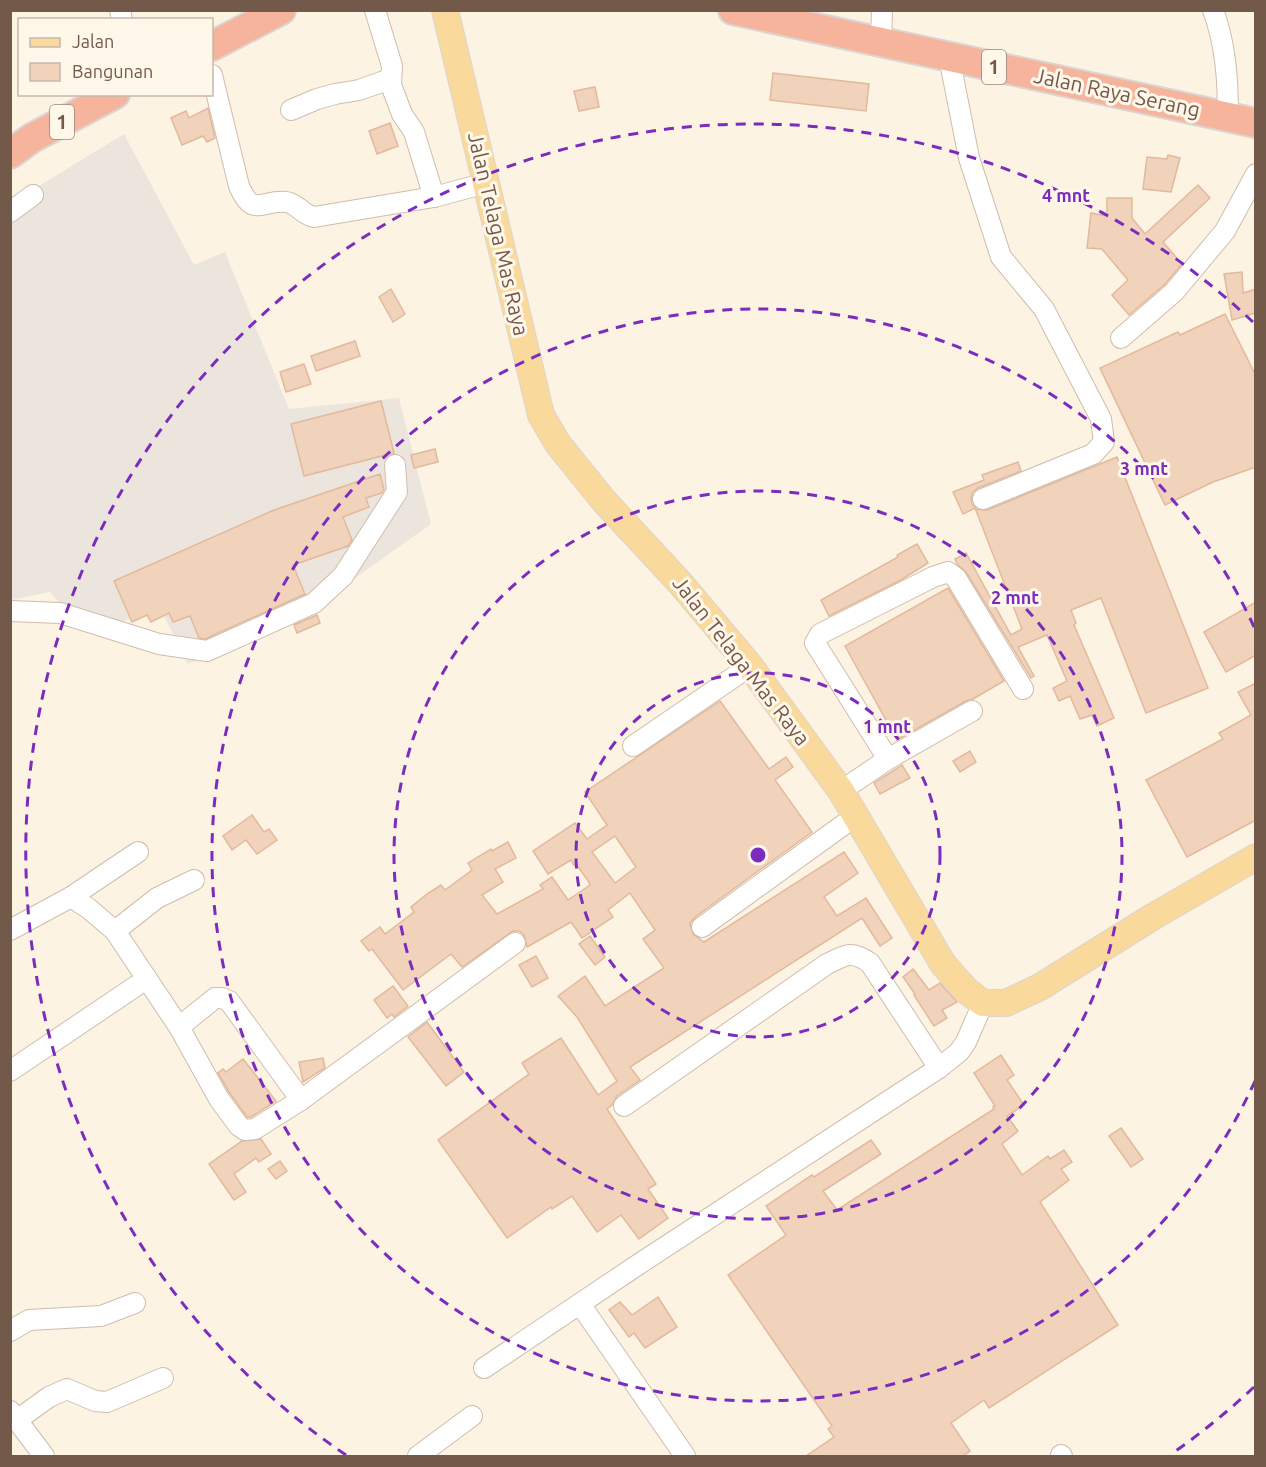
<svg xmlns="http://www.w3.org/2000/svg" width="1266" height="1467" viewBox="0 0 1266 1467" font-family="Ubuntu,sans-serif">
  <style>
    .industrial { fill: #ebe5de }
    .building { fill: #f1d2bb; stroke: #e3b99c; stroke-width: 1.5; fill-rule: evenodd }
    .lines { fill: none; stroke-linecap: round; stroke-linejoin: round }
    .minor-casing { stroke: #cfbdad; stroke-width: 22 }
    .major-casing { stroke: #dbd4d0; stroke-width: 28 }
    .highway-casing { stroke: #dbd4d0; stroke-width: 32 }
    .minor { stroke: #fff; stroke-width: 20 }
    .major { stroke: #fad99c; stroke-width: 26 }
    .highway { stroke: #f5b49b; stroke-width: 28 }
    .ring { fill: none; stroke: #7b2cbf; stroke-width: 3; stroke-dasharray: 10 8 }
    .labels { text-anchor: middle; stroke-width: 6; stroke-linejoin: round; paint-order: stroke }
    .shield { fill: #fff7e9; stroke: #9d887a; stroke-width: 1.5 }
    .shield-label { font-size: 20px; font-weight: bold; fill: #73594a }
    .street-label { font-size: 21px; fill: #73594a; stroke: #fff7e9 }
    .centre { fill: #7b2cbf; stroke: #fff7e9; stroke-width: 3 }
    .ring-label { font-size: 18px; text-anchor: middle; font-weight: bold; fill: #7b2cbf; stroke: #fff7e9; stroke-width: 6; stroke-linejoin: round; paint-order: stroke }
  </style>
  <rect width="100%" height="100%" fill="#fcf3e3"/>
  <path class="industrial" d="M124,134L194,265L225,252L289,409L399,398L431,524L316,606L188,664L161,610L85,632L50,592L11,600V203Z"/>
  <g class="building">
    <path d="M773,73L869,84L866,111L770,100Z"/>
    <path d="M595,87L599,107L579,111L574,91Z"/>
    <path d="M208,108L215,138L207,142L203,136L182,145L171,118L186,111L189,118Z"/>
    <path d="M390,123L398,146L377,154L369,131Z"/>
    <path d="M1168,155L1180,158L1171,192L1143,189L1147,157L1167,159Z"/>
    <path d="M1198,185L1210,198L1163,242L1182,264L1165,284L1129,315L1112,295L1128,280L1102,249L1087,248L1091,213L1107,216V198H1132V218L1145,234Z"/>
    <path d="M1242,272L1243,293L1256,289V313L1232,320L1224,274Z"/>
    <path d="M391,289L405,314L393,322L379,297Z"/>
    <path d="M1225,314L1256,376V467L1213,482L1165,505L1100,368L1178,332L1180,335Z"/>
    <path d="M355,341L360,356L316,371L311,356Z"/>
    <path d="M304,364L311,384L286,392L280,372Z"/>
    <path d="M381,401L394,453L304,476L291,424Z"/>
    <path d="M435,449L438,462L414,468L411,455Z"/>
    <path d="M1117,457L1208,688L1146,713L1101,598L1071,610L1076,623L1074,625L1114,718L1097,726L1092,715L1080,719L1070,696L1059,701L1053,688L1067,681L1047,635L1018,647L1034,676L1031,678L966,572L957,564L955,559L966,553L1011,635L1022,629L975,508L963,514L953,492L984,480L982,475L1018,462L1021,471L978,488L973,492L971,498L972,504L976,509L987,510Z"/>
    <path d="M380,474L384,489L382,493L366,498L369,507L343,517L352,540L348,546L293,565L305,594L205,639L199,638L190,616L173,622L169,613L151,622L147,615L132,622L114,581L274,510Z"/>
    <path d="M917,544L928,563L901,580L829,616L821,600L898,557L897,555Z"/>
    <path d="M948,588L1004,681L973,699L966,701L897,740L845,646Z"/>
    <path d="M1256,602V655L1226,672L1204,632Z"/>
    <path d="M317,615L320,623L297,633L294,625Z"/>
    <path d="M1256,683V820L1187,857L1146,780L1223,739L1219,733L1251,715L1238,692Z"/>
    <path d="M720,701L769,769L786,757L793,767L775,780L812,832L695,917L690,923L693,934L704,942L844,852L858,873L824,897L837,916L866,898L892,938L880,946L862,918L630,1067L640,1080L617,1096L612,1105L607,1109L656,1184L648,1189L668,1218L639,1239L621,1215L597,1232L572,1196L552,1209L551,1207L507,1238L438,1140L529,1074L522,1063L561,1038L598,1095L617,1081L577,1017L558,996L585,976L605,1006L664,968L643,939L655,930L630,893L608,910L613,917L582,938L571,922L527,947L524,935L519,931H513L462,967L451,954L403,990L372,949L369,951L361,941L380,927L385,934L414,912L411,907L427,894L441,885L445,890L472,870L468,863L491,849L492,851L508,842L516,858L495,869L503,882L482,895L497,914L543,889L540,885L552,877L568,900L590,885L589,882L576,864L574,865L571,860L548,874L533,851L575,823L587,839L607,825L585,792ZM615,836L636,867L615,883L592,852Z"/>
    <path d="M970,751L976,762L960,772L953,761Z"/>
    <path d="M902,765L910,778L880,794L874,783Z"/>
    <path d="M252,815L264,832L269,829L277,840L257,854L246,840L232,850L223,836Z"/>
    <path d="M590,936L605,957L595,965L579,944Z"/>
    <path d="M536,956L548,978L532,987L519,965Z"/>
    <path d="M913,969L929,990L940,983L957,1002L942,1010L947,1018L934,1026L914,995L915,994L903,977Z"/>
    <path d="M393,986L408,1006L394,1017L392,1014L387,1018L374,1000Z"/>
    <path d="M427,1022L464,1072L446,1086L408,1037Z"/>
    <path d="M1001,1055L1014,1075L1007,1080L1024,1105L1007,1116L1018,1131L1002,1144L1022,1175L1048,1156L1050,1159L1064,1150L1072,1162L1061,1169L1069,1180L1040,1202L1118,1325L989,1408L984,1400L951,1423L970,1451L963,1456H806L834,1437L828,1429L832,1426L728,1275L786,1235L766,1206L812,1175L814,1177L871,1140L881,1154L823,1191L837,1210L994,1109L993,1107L995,1106L974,1073Z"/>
    <path d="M323,1058L325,1068L303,1082L299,1062Z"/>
    <path d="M243,1059L276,1101L251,1117H247L229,1092L218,1073L223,1069L226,1072Z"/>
    <path d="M1121,1128L1143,1159L1131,1167L1109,1136Z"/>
    <path d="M261,1139L271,1154L259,1162L256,1158L234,1174L246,1192L234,1200L209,1164L242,1141Z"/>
    <path d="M280,1161L287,1171L276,1179L268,1169Z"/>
    <path d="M658,1297L677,1327L645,1348L634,1333L629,1337L609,1310L620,1302L632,1315Z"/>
  </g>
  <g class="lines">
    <g class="minor-casing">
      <g id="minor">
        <path d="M120,10L122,20"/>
        <path d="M375,10L392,66L391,85L402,114L414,132L434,197"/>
        <path d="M1213,10C1226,45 1228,81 1228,117"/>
        <path d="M881,42L882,10"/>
        <path d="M949,57L969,158L1001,257L1044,309L1101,419L1104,442L1093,454L983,499"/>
        <path d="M212,75L239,186C253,218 260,200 286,202C297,203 301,214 314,217L434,197L486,183"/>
        <path d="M291,110L317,99L335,94L359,90L390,79"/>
        <path d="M10,212L33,195"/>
        <path d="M1121,338L1174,292L1225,231L1256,174"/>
        <path d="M10,611L60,613L159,644L207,651L314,603L343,576L397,492L395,465"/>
        <path d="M633,746L750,666"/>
        <path d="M888,759L815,643L820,634L933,577L948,572L956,578L1023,689"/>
        <path d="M841,791L888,759L972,711"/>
        <path d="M71,897L88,908L115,931L179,1027L219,1099L239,1126L245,1130L255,1129L301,1100L515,943"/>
        <path d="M702,927L857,815"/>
        <path d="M10,930L71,897L138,852"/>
        <path d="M115,931L157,898L194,880"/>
        <path d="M179,1027L215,998H222L229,1001L301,1100"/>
        <path d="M10,1071L136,986"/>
        <path d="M624,1106L827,964C846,955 851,950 870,963L939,1068"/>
        <path d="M580,1304L685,1456"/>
        <path d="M10,1331L29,1320L101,1316L135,1303"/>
        <path d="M484,1368L639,1264L939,1068L959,1052L966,1042L983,1003"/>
        <path d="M10,1411L44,1456"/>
        <path d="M17,1420L49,1397L67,1389L95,1401L107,1402L163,1378"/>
        <path d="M1061,1455L1062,1456"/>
        <path d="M418,1456L472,1416"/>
      </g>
    </g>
    <g class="major-casing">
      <path id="major" d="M445,10L541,415L558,444L604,501L681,584L750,666L841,791L943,964L967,991L983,1003H1006L1040,987L1154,916L1256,857"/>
    </g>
    <g class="highway-casing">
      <g id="highway">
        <path d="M733,10L1256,123"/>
        <path d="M212,46L281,10"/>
        <path d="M10,154L32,138L115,94"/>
      </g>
    </g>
    <use href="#minor" class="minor"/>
    <use href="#major" class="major"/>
    <use href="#highway" class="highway"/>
  </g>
  <g class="ring">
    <circle cx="758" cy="855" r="182"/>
    <circle cx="758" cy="855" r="364"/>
    <path d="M1255 1081A546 546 0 1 1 1255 629"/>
    <path d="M1254 1387A728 728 0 0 1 1170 1455M346 1455A728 728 0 1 1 1254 323"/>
  </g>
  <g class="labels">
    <g class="shield">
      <rect x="982" y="50" width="24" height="34" rx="4.5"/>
      <rect x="50" y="105" width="24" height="34" rx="4.5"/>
    </g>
    <g class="shield-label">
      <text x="994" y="74">1</text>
      <text x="62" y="129">1</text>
    </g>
    <g class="street-label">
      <text transform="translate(1117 93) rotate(12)" y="7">Jalan Raya Serang</text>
      <text transform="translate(498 234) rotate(77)" y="7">Jalan Telaga Mas Raya</text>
      <text transform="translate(741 661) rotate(52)" y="7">Jalan Telaga Mas Raya</text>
    </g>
  </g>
  <circle cx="758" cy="855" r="9" class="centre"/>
  <g class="ring-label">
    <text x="1066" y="202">4 mnt</text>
    <text x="1144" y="475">3 mnt</text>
    <text x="1015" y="604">2 mnt</text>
    <text x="887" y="733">1 mnt</text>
  </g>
  <rect width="1266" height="1467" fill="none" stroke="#73594a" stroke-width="24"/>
  <rect x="18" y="18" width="195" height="78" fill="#fff7e9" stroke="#c7b8a9" stroke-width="1.5"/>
  <rect x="30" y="38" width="30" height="9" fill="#fad99c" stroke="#c7b8a9" stroke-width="1.5"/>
  <text x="72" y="48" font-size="18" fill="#73594a">Jalan</text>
  <rect x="30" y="63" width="30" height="18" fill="#f1d2bb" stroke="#c7b8a9" stroke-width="1.5"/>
  <text x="72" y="78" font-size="18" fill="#73594a">Bangunan</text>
</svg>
